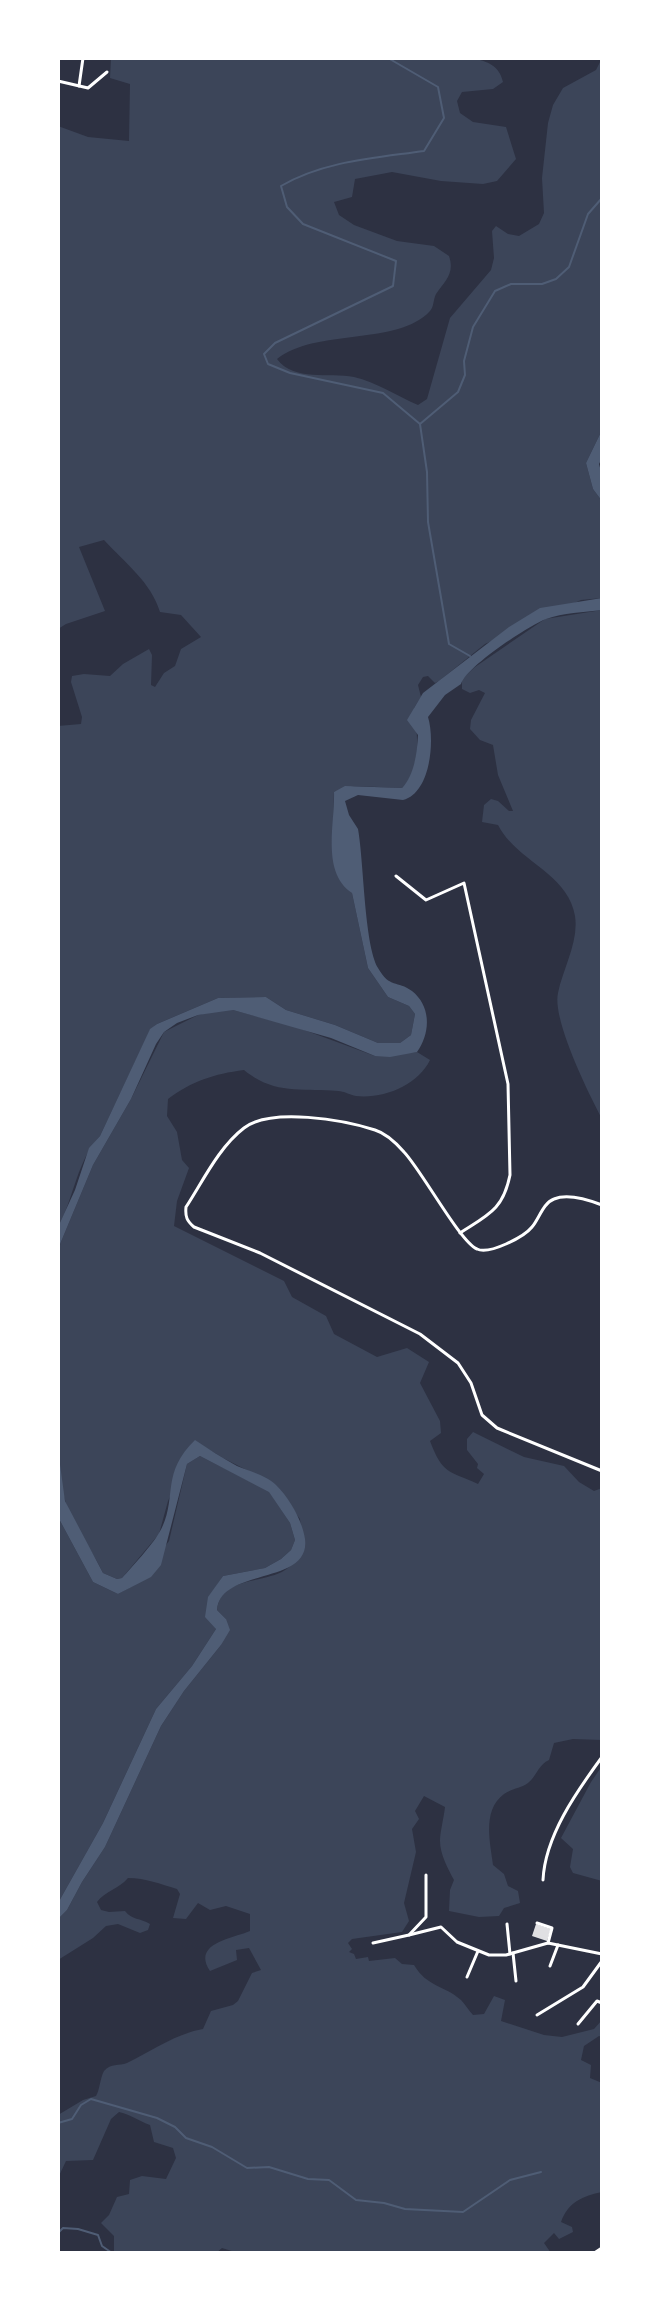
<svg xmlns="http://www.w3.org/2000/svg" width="660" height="2311" viewBox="0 0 660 2311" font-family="Lato,sans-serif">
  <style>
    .green { fill: #3c4559 }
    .water { fill: #4f5d75 }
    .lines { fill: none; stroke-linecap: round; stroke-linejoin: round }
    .stream { stroke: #4f5d75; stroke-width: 2 }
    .building { fill: #e0e0e3 }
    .minor { stroke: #fff; stroke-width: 3 }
    .secondary { stroke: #fff; stroke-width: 5 }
  </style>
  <rect width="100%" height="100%" fill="#2d3142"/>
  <g class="green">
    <path d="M111,58H473C488,62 499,65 503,82L493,89L462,92L457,101L460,113L473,122L506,127L516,159L497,181L483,184L441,181L392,172L355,179L352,197L334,202L339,215L354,225L397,241L434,246L449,256C455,274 445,281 436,294C433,300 434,307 430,311C398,346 316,328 277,359C294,382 329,372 354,377C376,382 397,396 418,405L427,399L450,318L491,270L494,258L492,231L496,226L508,234L519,236L539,224L544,213L542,178L548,123L553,105L563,88L596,70L602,58V430L586,463L593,489L602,501V598L581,600L485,644L439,681L435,683L428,676L423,677L418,685L421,697L414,708C417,734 423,766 402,788L354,786L334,792L333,839L352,893L368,968L388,997L409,1006L415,1014L411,1035L400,1043H378L335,1025L286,1010L266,997L218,998L157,1024L150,1030L100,1136C77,1160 74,1198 58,1227V726L81,724L82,717L71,682L72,676L84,674L110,676L123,664L149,649L152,655L151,685L155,687L164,673L175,666L181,649L201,637L181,615L160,612C151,582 125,563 104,540L79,547L105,611L66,624L58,629V126L88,137L129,141L130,84L110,78Z"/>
    <path d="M602,610V1119C589,1094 552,1020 558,993C563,968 579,942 575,916C568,873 517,862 498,825L482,822L484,805L491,799L498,801L509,811H513L498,775L493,745L480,740L470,729L471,720L485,693L479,690L470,693L462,689V679L475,667L545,619Z"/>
    <path d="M221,1010H233L296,1027L375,1056L417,1052L430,1060C418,1085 384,1099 356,1096C350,1095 344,1091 338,1091C302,1088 274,1095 244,1070C214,1074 192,1081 168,1099L167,1116L177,1132L182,1160L189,1168L177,1201L174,1226L284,1281L292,1297L326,1316L334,1334L377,1357L407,1348L429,1362L420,1383L440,1421L441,1433L430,1441C443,1475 448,1470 478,1484L484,1474L477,1468L478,1464L467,1450V1439L473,1432L524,1457L564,1466L579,1482L594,1491L602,1488V1740L573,1739L554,1743L549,1760C538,1765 537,1776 528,1783C521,1788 511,1789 504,1794C482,1810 490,1842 493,1865L504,1874L508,1886L518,1891L520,1903L504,1908L499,1916L479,1917L449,1911L450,1890L454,1880C448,1869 440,1854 440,1841C440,1832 444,1817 445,1807L424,1796L415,1811L419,1819L412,1829L416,1852L404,1903L409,1921L402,1932L352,1939L348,1943L352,1949L349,1952L354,1954L356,1959L368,1957L369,1961L395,1958L402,1964L414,1965C427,1987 444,1985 461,2000C465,2004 469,2011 473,2015L484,2014L494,1996L505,2000L501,2021L544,2035L562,2037L594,2029L602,2020V2037L599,2036L584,2046L581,2060L591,2065L590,2078L602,2083V2192C583,2196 568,2202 561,2222L572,2227L573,2232L559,2239L554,2233L544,2243L551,2253H238L222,2248L216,2253H114V2236L101,2223L109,2215L117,2197L129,2194L130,2180L142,2176L166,2179L176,2158L173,2148L154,2142L150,2125C139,2121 132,2115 119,2112L111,2119L93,2160L66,2161L58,2178V2115L83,2100L96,2096C100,2089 100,2078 104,2071C111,2063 119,2066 127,2063C152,2051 175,2034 203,2029L211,2011L233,2005L238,2001L252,1973L261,1970L249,1948L236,1950L237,1960L210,1971C191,1943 234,1938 250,1931V1914L226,1906L210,1910L198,1903L186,1919L173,1918L180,1894L177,1889C160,1884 146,1878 128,1878C119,1889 105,1891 97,1902L101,1910L109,1912L125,1911C132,1920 140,1918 150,1924L148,1930L140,1933L118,1924L106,1926L93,1938L58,1960V1919L67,1910L82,1882L105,1847L161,1726L184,1691L221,1645L226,1619L217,1610C220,1576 264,1584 285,1570C292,1566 298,1558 303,1551L300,1519L274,1484L223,1458L195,1441L168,1501L159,1534L122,1578L117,1579L103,1573C92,1549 72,1526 65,1500C60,1484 60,1466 58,1450V1249L93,1165L131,1099L164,1032L198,1015Z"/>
    <path d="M200,1456L269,1491L290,1523L295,1540L291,1550L281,1559L265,1568L223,1576L209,1597L216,1629L192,1666L156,1709L103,1823L58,1903V1517L93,1582L118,1594L138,1583L169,1541L187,1464Z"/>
    <path d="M602,1766V1881L573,1873L570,1867L573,1849L561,1838L591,1782Z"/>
  </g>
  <g class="water">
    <path d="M602,430V458L599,464L602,475V501L593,489L586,463Z"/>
    <path d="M602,598V610C584,612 563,613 546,619C528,626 466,667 461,684L445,695L428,717C435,739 431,793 403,800L358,795L345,801L349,815L358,829C364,862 364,943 378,968C390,989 397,980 412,991C432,1007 430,1034 417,1052L390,1057L375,1056L331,1038L233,1010L198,1015L177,1023L164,1032L156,1044L131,1099L93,1165L58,1249V1227L75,1190L89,1148L100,1136L150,1029L157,1024L218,998L266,997L286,1010L335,1025L378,1043H400L411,1035L415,1014L409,1006L388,997L368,968L352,893C321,872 335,825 334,792L345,786L402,788C415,774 417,752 418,735L407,720L423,693L509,627L540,608Z"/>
    <path d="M195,1440C209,1449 222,1458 237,1466C249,1471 267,1476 276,1485C290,1499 302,1520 305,1539C311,1586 220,1567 217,1610L226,1619L230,1630L221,1645L184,1691L161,1726L105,1847L82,1882L67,1910L58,1919V1903L103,1823L156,1709L192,1666L216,1629L205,1617L208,1597L223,1576L265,1568L281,1559L291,1550L295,1540L290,1523L269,1492L200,1456L187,1464L161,1565L151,1577L118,1594L93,1582L58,1517V1450L65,1501L103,1573L117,1579L122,1578C132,1567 152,1545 159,1533C179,1499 159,1475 195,1440Z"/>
  </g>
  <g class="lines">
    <g class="stream">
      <path d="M388,58L438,87L444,118L424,151C375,158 324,161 281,186L287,207L303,224L396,261L393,286L275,343L264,354L268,364L290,373L383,393L420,424L427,472L428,522L449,644L470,656"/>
      <path d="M420,424L458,392L465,375L464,361L473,327L495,291L511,284H542L556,279L569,267L588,214L602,198"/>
      <path d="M58,2123L72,2119L81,2105L91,2099L157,2118L175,2127L186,2138L212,2147L247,2168L269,2167L308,2179L329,2180L356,2200L384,2203L405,2209L463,2212L510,2180L541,2172"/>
      <path d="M58,2233L63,2228L78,2229L98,2235L102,2246L112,2253"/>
    </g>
  </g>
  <path class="building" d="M536,1924L551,1929L547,1941L532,1936Z"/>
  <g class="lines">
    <g class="minor">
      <path d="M58,81L88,88L107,72"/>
      <path d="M79,86L83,58"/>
      <path d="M396,876L426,900L464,883L508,1084L510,1175C503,1210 488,1215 460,1233"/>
      <path d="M602,1205C589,1200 568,1193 554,1199C543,1203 539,1219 532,1227C524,1237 489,1255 477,1249C460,1242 422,1171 404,1152C397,1144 385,1133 375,1130C344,1120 271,1107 244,1128C219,1147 203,1181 186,1207C185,1217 187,1221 194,1227L260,1253L420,1334L458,1363L471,1383L482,1415L497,1428L602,1471"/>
      <path d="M543,1880C545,1836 577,1791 602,1757"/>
      <path d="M537,1923L552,1928L548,1943"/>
      <path d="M507,1924L510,1954"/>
      <path d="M409,1935L441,1927L457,1942L489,1955H506L548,1943L602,1954"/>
      <path d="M373,1943L409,1935L426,1917V1875"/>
      <path d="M513,1953L516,1981"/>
      <path d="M550,1966L558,1945"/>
      <path d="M467,1977L478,1951"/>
      <path d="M537,2015L583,1987L602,1961"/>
      <path d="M578,2024L597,2001L602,2003"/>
    </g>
    <path class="secondary" d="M596,2253L602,2249"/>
  </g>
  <rect width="660" height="2311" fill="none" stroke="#ffffff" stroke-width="120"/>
</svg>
